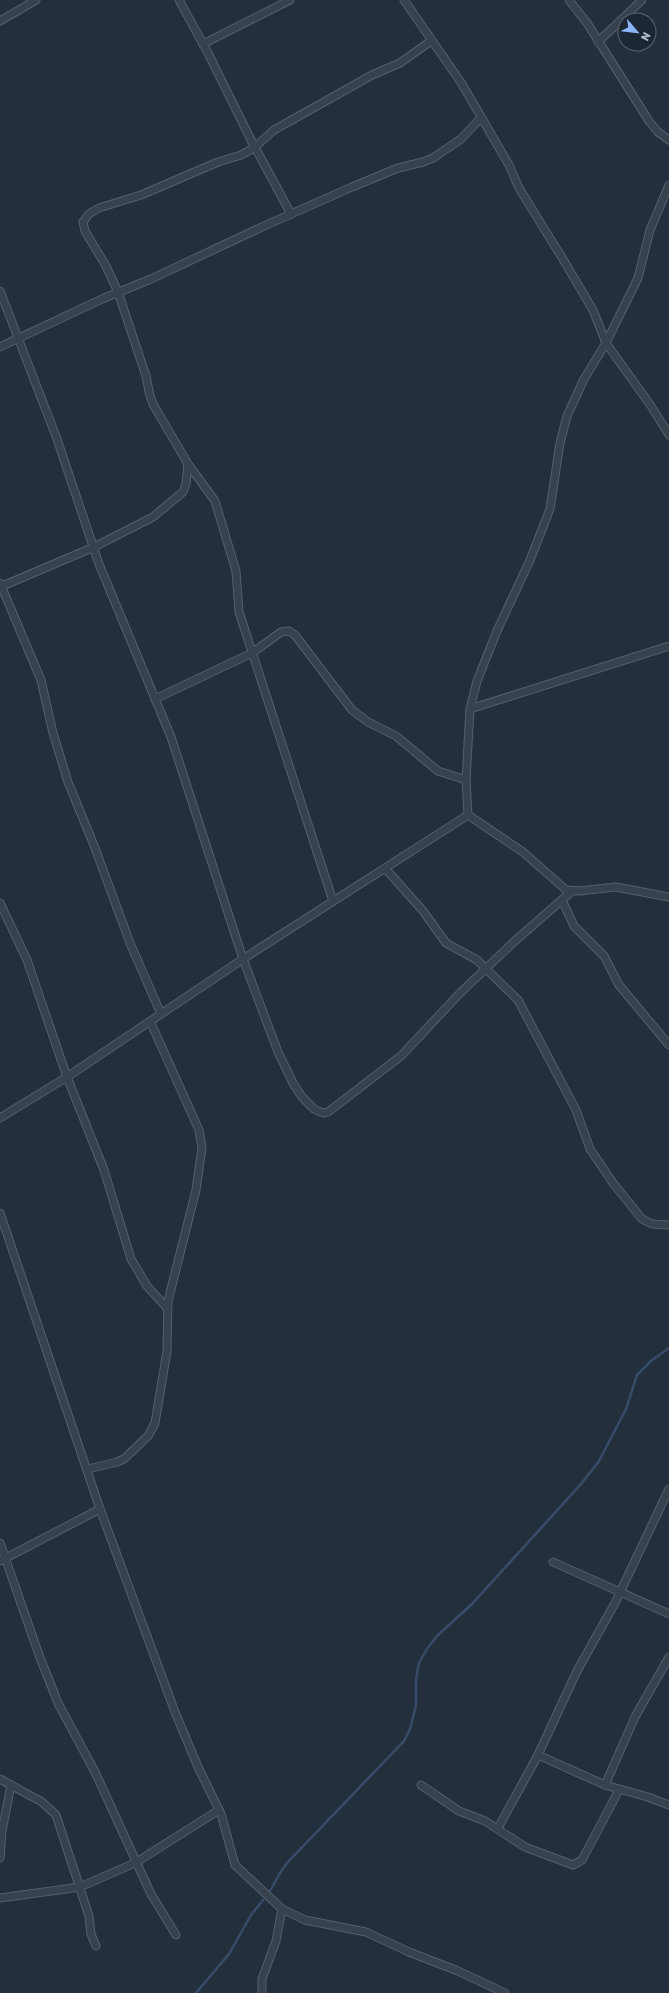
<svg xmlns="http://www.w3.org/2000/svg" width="669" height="1993" viewBox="0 0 669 1993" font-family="Rubik,sans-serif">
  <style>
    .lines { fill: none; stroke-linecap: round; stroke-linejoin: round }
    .stream { stroke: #394c67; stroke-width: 2.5 }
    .minor-casing { stroke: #565f6c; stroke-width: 9 }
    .minor { stroke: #38414e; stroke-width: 7 }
  </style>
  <rect width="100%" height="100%" fill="#242f3e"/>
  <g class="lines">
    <g class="stream">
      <path d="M270,1891L280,1873L287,1863L404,1741L410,1729L416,1705V1679L419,1663L427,1649L437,1636L472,1604L581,1484L599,1461L626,1409L637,1375L651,1361L669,1348"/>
      <path d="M196,1993L229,1954L251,1915L263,1900"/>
    </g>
    <g class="minor-casing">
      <g id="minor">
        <path d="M179,0L208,53L251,140L291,214"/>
        <path d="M404,0L462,84L509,165L519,188L561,256L593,310L606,343L651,406L669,435"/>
        <path d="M569,0L587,23L649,121L658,132L669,140"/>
        <path d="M0,21L36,0"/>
        <path d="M598,42L642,0"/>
        <path d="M203,44L290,0"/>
        <path d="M0,291L57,439L99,564L171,737L243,959L278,1052L293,1083L302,1097L314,1109L323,1113L328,1112L401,1056L460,993L516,940L572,891"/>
        <path d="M0,347L102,299L151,279L264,226L352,187L398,168L423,162L433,158L461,139L481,118"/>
        <path d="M0,583L41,680L53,733L68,782L95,848L130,943L161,1014"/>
        <path d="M0,587L94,547L153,517L183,492L186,484L188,464"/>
        <path d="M155,699L252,653L281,632L289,631L295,635L352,710L368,722L396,736L438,771L466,780"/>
        <path d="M470,709L669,646"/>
        <path d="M468,815L466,780L470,709L477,681L497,631L530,560L550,509L560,443L567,416L584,379L606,343L638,278L650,230L669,185"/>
        <path d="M468,815L523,852L566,890L579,891L616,887L669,897"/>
        <path d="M385,868L423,911L446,943L477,960L518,1000L576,1110L590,1149L613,1183L642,1219L652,1224L669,1225"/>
        <path d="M562,900L574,926L604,956L619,985L669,1045"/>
        <path d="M333,901L239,612L236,571L215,501L188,464L154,406L150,396L146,376L118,292L106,266L85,231L83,222L89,214L99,208L141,195L218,162L241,155L254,148L274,130L372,75L400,63L431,41"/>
        <path d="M0,903L27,960L67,1077L104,1170L131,1259L147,1286L167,1308"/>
        <path d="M0,1118L67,1077L243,959L468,815"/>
        <path d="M0,1213L100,1509L175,1712L198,1767L221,1814L235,1865L282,1909L305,1920L366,1932L409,1952L458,1971L505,1993"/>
        <path d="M88,1469L117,1462L124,1459L148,1436L155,1423L167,1351L168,1301L196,1190L202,1148L199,1130L150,1021"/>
        <path d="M0,1543L39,1655L58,1703L95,1772L151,1894L176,1935"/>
        <path d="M0,1561L100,1509"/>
        <path d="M553,1562L669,1614"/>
        <path d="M538,1755L605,1785L648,1797L669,1805"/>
        <path d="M0,1779L42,1802L56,1815L89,1916L91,1934L96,1946"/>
        <path d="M421,1785L459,1811L485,1821L525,1847L573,1865L582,1860L619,1790"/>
        <path d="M605,1785L635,1717L669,1657"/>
        <path d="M498,1828L538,1755L577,1671L615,1603L669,1489"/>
        <path d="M0,1858L2,1831L11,1785"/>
        <path d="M0,1898L80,1887L135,1863L219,1810"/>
        <path d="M262,1993V1979L276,1941L282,1909"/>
      </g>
    </g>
    <use href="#minor" class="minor"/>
  </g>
  <g transform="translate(637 32) rotate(118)"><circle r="19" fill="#1d2633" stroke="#59626f"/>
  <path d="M0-3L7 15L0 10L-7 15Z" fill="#8ab4f8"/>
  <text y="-6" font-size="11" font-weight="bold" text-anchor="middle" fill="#b4bcc9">N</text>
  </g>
</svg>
